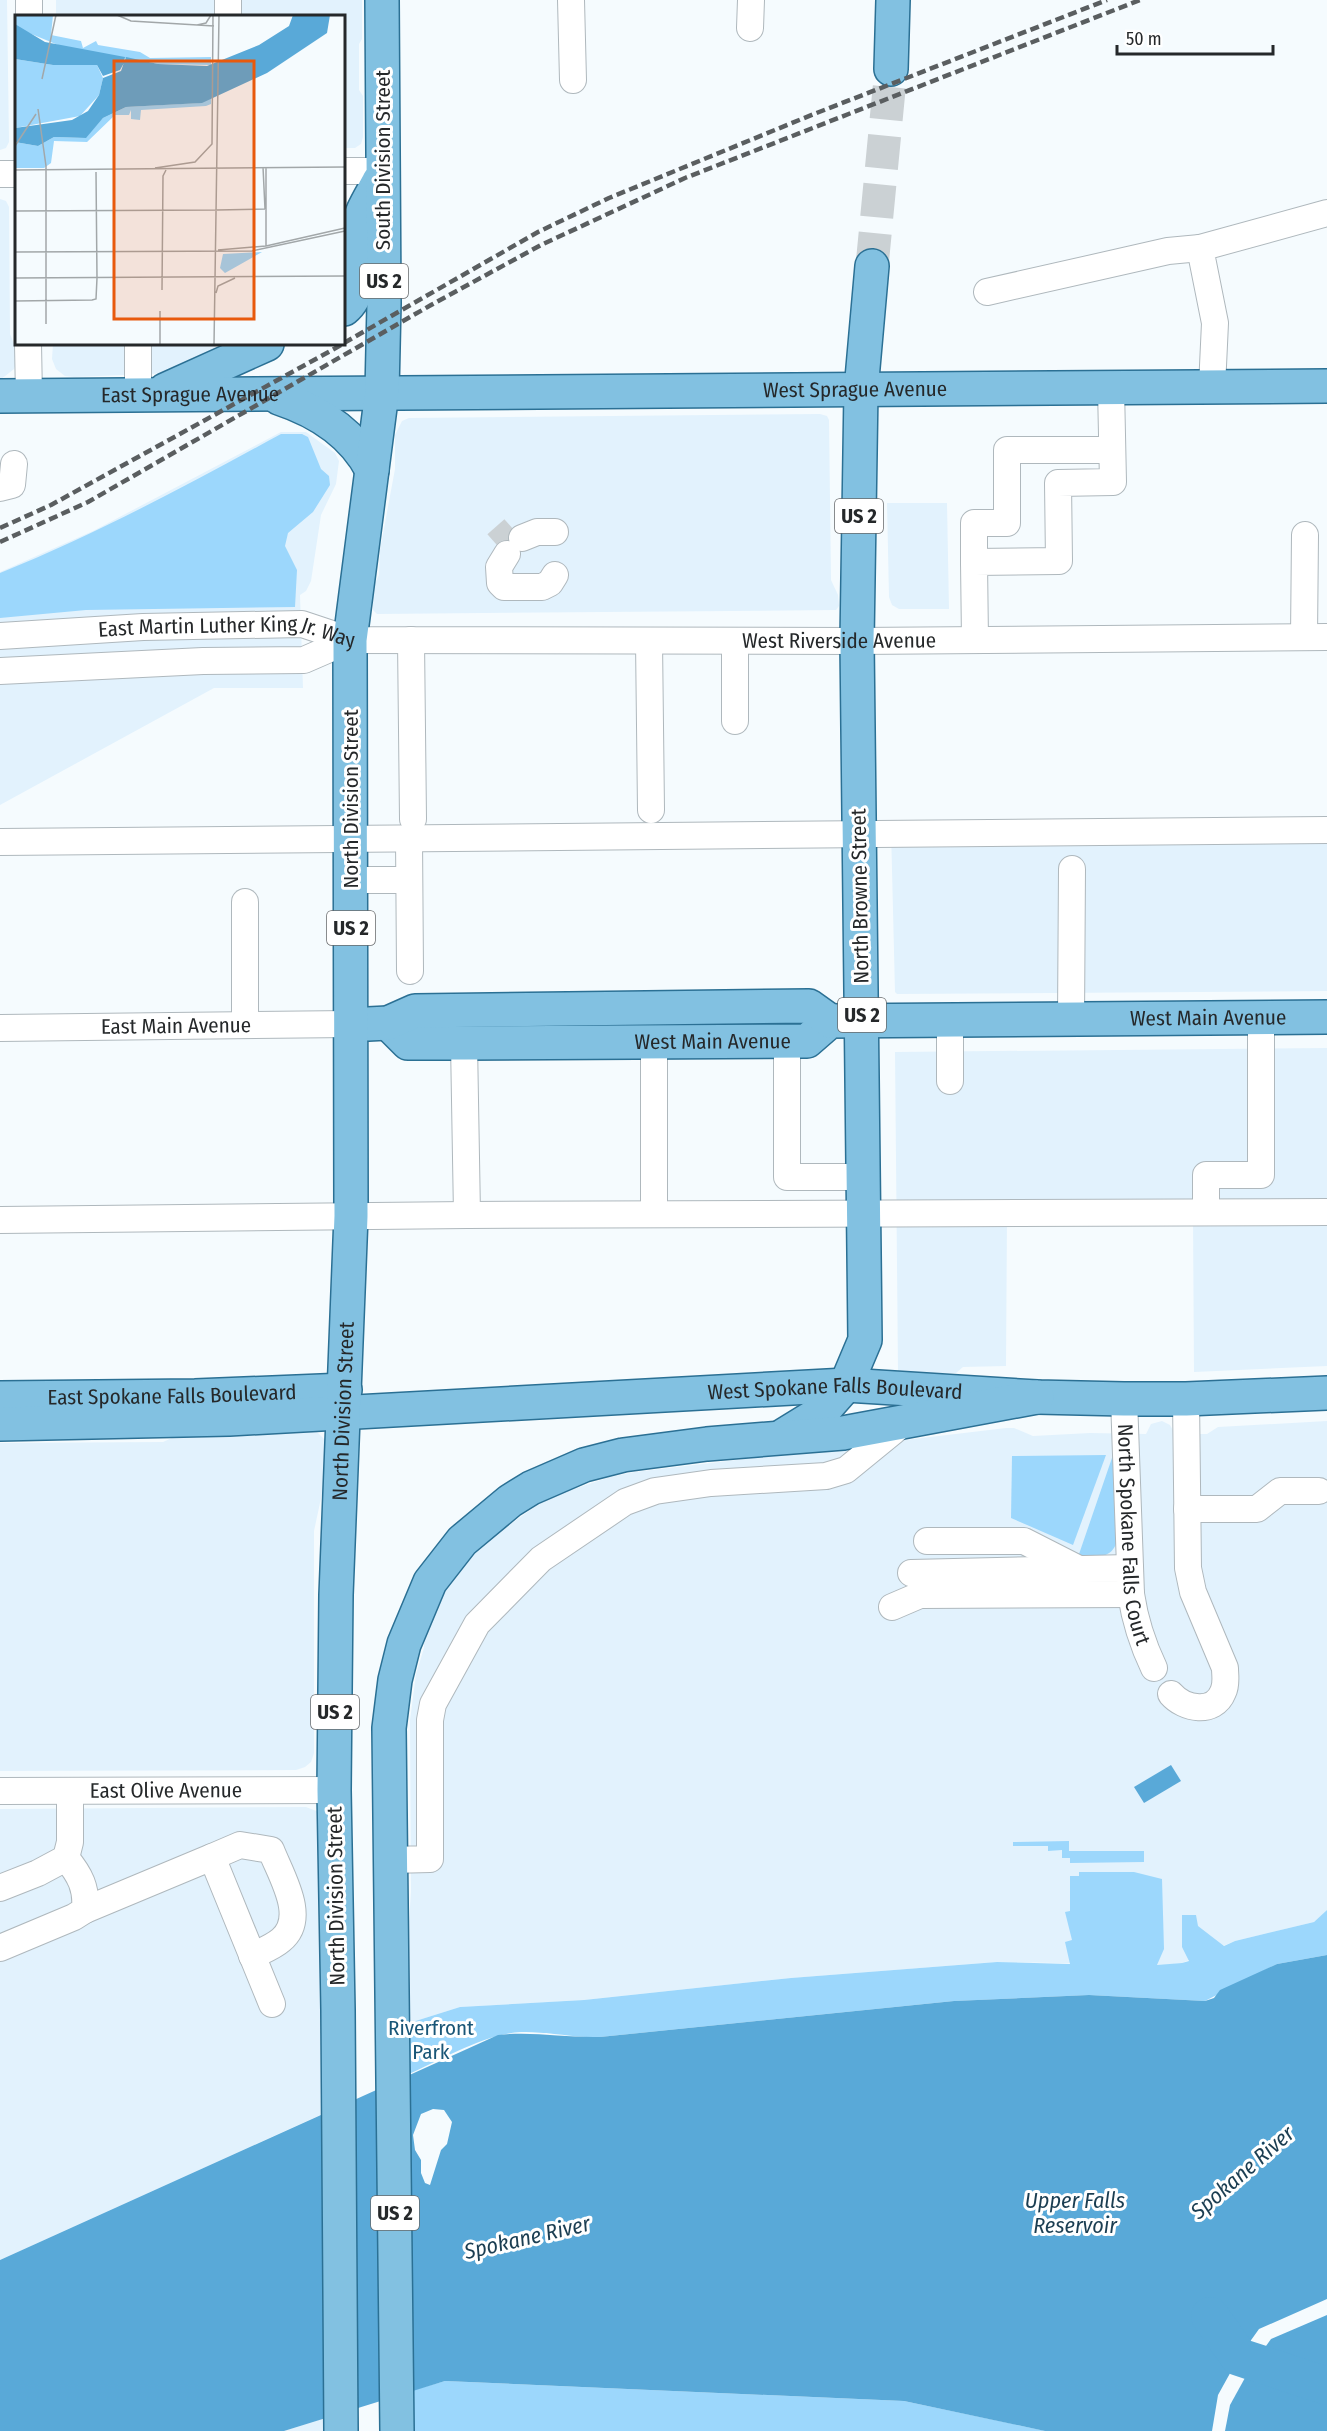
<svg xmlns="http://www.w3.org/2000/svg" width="1327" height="2431" viewBox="0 0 1327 2431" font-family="'Fira Sans Condensed',sans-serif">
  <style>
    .built { fill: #e2f2fd }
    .green { fill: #9cd7fc }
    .water { fill: #59a9d8; fill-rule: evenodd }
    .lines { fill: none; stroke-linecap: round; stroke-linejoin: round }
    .river { stroke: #59a9d8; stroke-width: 38 }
    .minor-tunnel { stroke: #cbd1d4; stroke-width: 26; stroke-dasharray: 26 13; stroke-linecap: butt }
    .major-tunnel { stroke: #cbd1d4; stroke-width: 33; stroke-dasharray: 33 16; stroke-linecap: butt }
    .minor-casing { stroke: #afb8bd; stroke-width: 28 }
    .major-casing { stroke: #2b7094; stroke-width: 36 }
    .minor { stroke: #fff; stroke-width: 26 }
    .major { stroke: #82c1e1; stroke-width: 33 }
    .rail { stroke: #5a5e60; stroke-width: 4.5; stroke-dasharray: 9 4.5; stroke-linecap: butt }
    .labels { text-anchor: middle; stroke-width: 6; stroke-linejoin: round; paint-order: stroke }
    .shield { fill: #fff; stroke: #66686a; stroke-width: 1.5 }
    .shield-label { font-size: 20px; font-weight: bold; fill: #25282a }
    .street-label { font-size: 21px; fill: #25282a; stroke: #fff }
    .park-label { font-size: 21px; fill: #195677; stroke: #fff }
    .water-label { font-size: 22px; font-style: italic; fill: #1b3e52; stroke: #fff }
    .inset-road { fill: none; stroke: #a2a7a9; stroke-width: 1.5 }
    .view { fill: #e8590c; fill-opacity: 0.15; stroke: #e8590c; stroke-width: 3 }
    .inset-edge { fill: none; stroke: #25282a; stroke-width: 3 }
  </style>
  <rect width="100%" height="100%" fill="#f5fbfe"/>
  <g class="built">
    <path d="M0,0H7L9,142L6,148L0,150Z"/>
    <path d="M56,0H362V39L359,44V90L363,96V137L361,144L355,148H344V16H56Z"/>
    <path d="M0,199L6,201L9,207L10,334L17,351V362L14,369L0,380Z"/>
    <path d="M53,344H215L216,360L197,372L74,377L65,376L56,369L52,359Z"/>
    <path d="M820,414L827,416L829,420L831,580L838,595L839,606L836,610L377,614L373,610V587L379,575L380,550L395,469V435L402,421L409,418Z"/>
    <path d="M281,432H306L335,453L339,461L336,484L321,515L311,581L306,591L300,595L303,688H214L0,805V572L93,531Z"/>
    <path d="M887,503H947L949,609H899L892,605L889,597Z"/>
    <path d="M1327,825V991L897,994L895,992L891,829Z"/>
    <path d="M1327,1048V1366L1194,1372L1193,1218L1007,1219L1006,1366L963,1367L956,1373L903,1374L898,1372L895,1052Z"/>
    <path d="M1162,1421L1170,1425L1175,1434H1207L1218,1427L1327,1421V1910L1321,1916L1314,1922L1235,1941L1182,1963L1165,1965L997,1962L791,1978L584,2000L460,2007L406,2024L404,1994L411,1892L410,1720L416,1674L424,1648V1627L439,1598L463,1565L486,1541L539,1504L565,1492L610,1477L635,1472L1006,1428H1014L1033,1436L1090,1433L1146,1434L1151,1424Z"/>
    <path d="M310,1430L317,1432L325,1440L327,1470L314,1531V1753L311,1762L305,1767L296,1770L0,1771V1443L163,1442L176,1436Z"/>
    <path d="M306,1807L319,1812L327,2112L0,2260V1809Z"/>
    <path d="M331,2416V2431H284Z"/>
  </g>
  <g class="green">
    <path d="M281,434H302L308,437L321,469L329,476L330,485L313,512L288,533L285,546L297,570L295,607L86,610L0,618V573C97,534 189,484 281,434Z"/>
    <path d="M1106,1455L1073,1545L1011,1518L1012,1456Z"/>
    <path d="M1113,1455L1117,1541C1112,1560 1094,1557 1078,1557Z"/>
    <path d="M1069,1841V1851H1144V1862L1070,1863V1858H1062V1850L1048,1851V1846H1013V1842Z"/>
    <path d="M1079,1872H1134L1162,1879L1164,1949L1157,1965L1182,1963L1189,1961L1182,1947V1915H1196L1198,1926L1224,1946L1235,1941L1314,1922L1327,1910V1955L1277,1964L1205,2001L1089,1995L954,2001L600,2037C573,2038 545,2031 521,2032C484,2034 441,2060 407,2075L406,2024L460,2007L584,2000L791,1978L997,1962L1070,1964L1065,1942L1072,1940L1065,1912L1070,1911V1876H1079Z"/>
    <path d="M445,2381L904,2401L1046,2431H410V2391Z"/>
  </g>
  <g class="water">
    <path d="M1171,1765L1181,1781L1144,1803L1134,1787Z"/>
    <path d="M1327,1955V2299L1259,2329L1239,2357L1218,2395L1212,2431H1045L904,2401L445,2381L284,2431H0V2260L498,2035C532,2031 566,2038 600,2037L954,2001L1089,1995L1205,2001L1214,1998L1220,1990L1277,1964ZM433,2109L444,2110L452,2122L447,2144L441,2150L430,2185L425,2183L421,2173V2160L415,2150L413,2135L421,2114Z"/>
    <path d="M1327,2315V2431H1225L1230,2405L1251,2367L1271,2339Z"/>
  </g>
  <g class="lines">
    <path class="river" d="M1210,2316L1239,2357L1327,2386"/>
    <path class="minor-tunnel" d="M496,544L513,529"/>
    <path class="major-tunnel" d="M872,266L891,69"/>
    <g class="minor-casing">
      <g id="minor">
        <path d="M571,0L573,80"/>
        <path d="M29,16V0"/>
        <path d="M228,16V0"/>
        <path d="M750,28L751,0"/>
        <path d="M344,171H384"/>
        <path d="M0,174H16"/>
        <path d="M987,292L1168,251L1200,248"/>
        <path d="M28,344L29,396"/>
        <path d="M1212,387L1215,323L1200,248L1327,213"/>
        <path d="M138,396V344"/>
        <path d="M0,488L12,485L14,464"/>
        <path d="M522,538L537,532H555"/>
        <path d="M507,554L499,567L500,583L504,587H542L550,583L555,575"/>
        <path d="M974,562V523H1007V450H1112"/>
        <path id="s1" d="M0,636L143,627L302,624L350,640L857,641L1327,637"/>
        <path d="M1304,637L1305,535"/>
        <path d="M411,640L413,819"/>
        <path d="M975,640L974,562L1059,561L1058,483L1113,482L1111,388"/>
        <path d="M649,641L651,810"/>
        <path d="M735,641V721"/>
        <path d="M0,671L203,661L304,660L350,640"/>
        <path d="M409,838L410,971"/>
        <path d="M0,842L1327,830"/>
        <path d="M351,880H409"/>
        <path d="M245,902V1024"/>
        <path d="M950,1020V1081"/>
        <path d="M1071,1020L1072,869"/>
        <path id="s2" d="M0,1028L350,1024"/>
        <path d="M787,1041V1177H862"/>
        <path d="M464,1043L467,1215"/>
        <path d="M1206,1212V1175H1261V1018"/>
        <path d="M654,1214V1041"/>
        <path d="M0,1220L467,1215L1327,1212"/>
        <path id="s3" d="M1124,1399L1131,1594C1135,1621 1142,1643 1154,1668"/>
        <path d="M1187,1509H1257L1280,1491H1319"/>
        <path d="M927,1541H1024L1077,1568"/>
        <path d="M911,1573L1130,1568"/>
        <path d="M892,1607L920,1595L1131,1594"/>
        <path d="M1171,1694C1184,1709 1214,1715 1223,1692C1227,1684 1225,1676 1225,1668L1193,1592L1188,1568L1186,1399"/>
        <path id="s4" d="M0,1791L334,1790"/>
        <path d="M212,1857L240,1845L271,1850C281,1876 308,1918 281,1940C273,1947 262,1951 252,1956"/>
        <path d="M391,1860L430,1859V1720L433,1704L477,1624L541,1559L625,1502L655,1491L711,1483L826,1476L846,1470L906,1421"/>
        <path d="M0,1888L38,1873L66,1858L70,1842V1792"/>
        <path d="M85,1910L212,1857L272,2004"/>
        <path d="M0,1948L74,1917L85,1910C87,1888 80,1875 66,1858"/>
      </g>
    </g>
    <g class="major-casing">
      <g id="major">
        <path d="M891,69L893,0"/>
        <path d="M344,309C367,290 355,255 358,228C360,212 372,195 379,181"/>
        <path d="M165,390L267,344"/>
        <path id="s5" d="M0,396L1327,386"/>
        <path d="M279,398C318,411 353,433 372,470"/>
        <path id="s6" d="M388,1023L408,1043H464L807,1041L830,1021L1327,1017"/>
        <path d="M368,1024L388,1023L415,1011L809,1006L830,1021"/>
        <path id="s7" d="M0,1398L195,1396L345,1390"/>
        <path id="s8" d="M0,1424L229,1419L846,1385L1037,1397L1124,1399H1186L1327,1393"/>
        <path d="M784,1435L823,1411L846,1385L865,1340L857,641L861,390L872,266"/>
        <path id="s9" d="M341,2431L338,2010L334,1790L336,1595L351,1216L350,640L382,392L384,303L382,0"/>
        <path d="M397,2431L389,1728L395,1680L404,1644L430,1582L462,1541L510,1501L531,1488L584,1465L623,1455L707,1444L843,1433L1037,1397"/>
      </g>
    </g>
    <use href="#minor" class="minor"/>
    <use href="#major" class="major"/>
    <g class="rail">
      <path d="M344,343L538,232L609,198L814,114L1107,0"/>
      <path d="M0,528L51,505L343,344"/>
      <path d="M0,542L88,502L431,305L541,245L685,178L1140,0"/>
    </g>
  </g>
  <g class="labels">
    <g class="shield">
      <rect x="360" y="264" width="48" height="34" rx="4.5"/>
      <rect x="835" y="499" width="48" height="34" rx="4.5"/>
      <rect x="327" y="911" width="48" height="34" rx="4.5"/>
      <rect x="838" y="998" width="48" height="34" rx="4.5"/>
      <rect x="311" y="1695" width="48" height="34" rx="4.5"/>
      <rect x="371" y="2196" width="48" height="34" rx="4.5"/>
    </g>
    <g class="shield-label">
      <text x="384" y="288">US 2</text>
      <text x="859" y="523">US 2</text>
      <text x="351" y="935">US 2</text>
      <text x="862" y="1022">US 2</text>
      <text x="335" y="1719">US 2</text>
      <text x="395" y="2220">US 2</text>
    </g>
    <g class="street-label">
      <text transform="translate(383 160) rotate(-90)" y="7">South Division Street</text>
      <text dy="7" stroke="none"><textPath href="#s5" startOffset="855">West Sprague Avenue</textPath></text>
      <text dy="7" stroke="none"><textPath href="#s5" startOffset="190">East Sprague Avenue</textPath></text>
      <text dy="7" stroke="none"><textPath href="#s1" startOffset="228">East Martin Luther King Jr. Way</textPath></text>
      <text dy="7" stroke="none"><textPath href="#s1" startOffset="842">West Riverside Avenue</textPath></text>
      <text transform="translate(351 799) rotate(-90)" y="7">North Division Street</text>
      <text transform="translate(860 896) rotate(-91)" y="7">North Browne Street</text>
      <text dy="7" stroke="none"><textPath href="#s6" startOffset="836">West Main Avenue</textPath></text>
      <text dy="7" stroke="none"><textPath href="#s2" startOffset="176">East Main Avenue</textPath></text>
      <text dy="7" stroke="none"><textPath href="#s6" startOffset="333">West Main Avenue</textPath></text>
      <text dy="7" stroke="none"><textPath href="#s8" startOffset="836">West Spokane Falls Boulevard</textPath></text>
      <text dy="7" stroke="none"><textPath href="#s7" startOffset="172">East Spokane Falls Boulevard</textPath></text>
      <text dy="7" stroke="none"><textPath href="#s9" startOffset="1020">North Division Street</textPath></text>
      <text dy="7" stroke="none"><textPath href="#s3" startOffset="136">North Spokane Falls Court</textPath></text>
      <text dy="7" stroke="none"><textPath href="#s4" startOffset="166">East Olive Avenue</textPath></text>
      <text transform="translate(336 1896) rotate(-91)" y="7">North Division Street</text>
    </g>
    <g class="park-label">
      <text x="431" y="2035">Riverfront<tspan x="431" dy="24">Park</tspan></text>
    </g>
    <g class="water-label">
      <text transform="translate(1242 2172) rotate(-41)" y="8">Spokane River</text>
      <text x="1075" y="2208">Upper Falls<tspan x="1075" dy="25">Reservoir</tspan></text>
      <text transform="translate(527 2237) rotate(-13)" y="8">Spokane River</text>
    </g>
  </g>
  <g transform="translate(15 15)">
    <rect width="330" height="330" fill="#f5fbfe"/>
    <path d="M0,0H38L36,20L66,26L68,33L81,26L83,30L125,37L135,43L196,42V50L143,49L48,32L9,16L0,9ZM0,44L38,50H82L88,63L84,80L65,101L0,113ZM196,83V89L191,91L126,95L125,105L116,104V95L114,100H100L72,127L39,126L36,148L29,153H0V127L23,131L39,122L70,123L88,103L111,92L184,88ZM247,237L210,258L205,253L208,239Z" fill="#9cd7fc"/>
    <path d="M278,0H315L312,18L252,58L187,88L111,92L88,103L71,123L39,122L23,131L0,127V113L57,105L73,96L84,80L88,63L106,56L111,42L143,49L192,51L244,30L274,11ZM0,9L30,27L110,42L109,48L105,55L88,61L82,50H38L0,44Z" fill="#59a9d8"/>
    <path class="inset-road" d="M102,0L116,6L199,11M182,10L191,8L196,0M27,64L41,0M23,94L31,151V309M0,131L21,99M248,152L250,194M140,153L180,147L197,129L198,0M0,155L330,152M81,157L82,263M202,195L250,194M0,196L202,195M251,231V152M203,235L251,231L330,213M0,237L237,236L330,216M0,263L330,261M147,275L148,161L151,155M201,278L203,271L220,263M0,286L77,285L81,284L82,263M145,330V296M199,330L204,0"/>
    <path class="view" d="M99,46H239V304H99Z"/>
    <rect width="330" height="330" class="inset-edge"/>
  </g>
  <path d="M1117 45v9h156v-9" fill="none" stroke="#25282a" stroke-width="3"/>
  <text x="1126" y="45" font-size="18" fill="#25282a" stroke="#ffffff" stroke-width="4.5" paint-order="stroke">50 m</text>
</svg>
